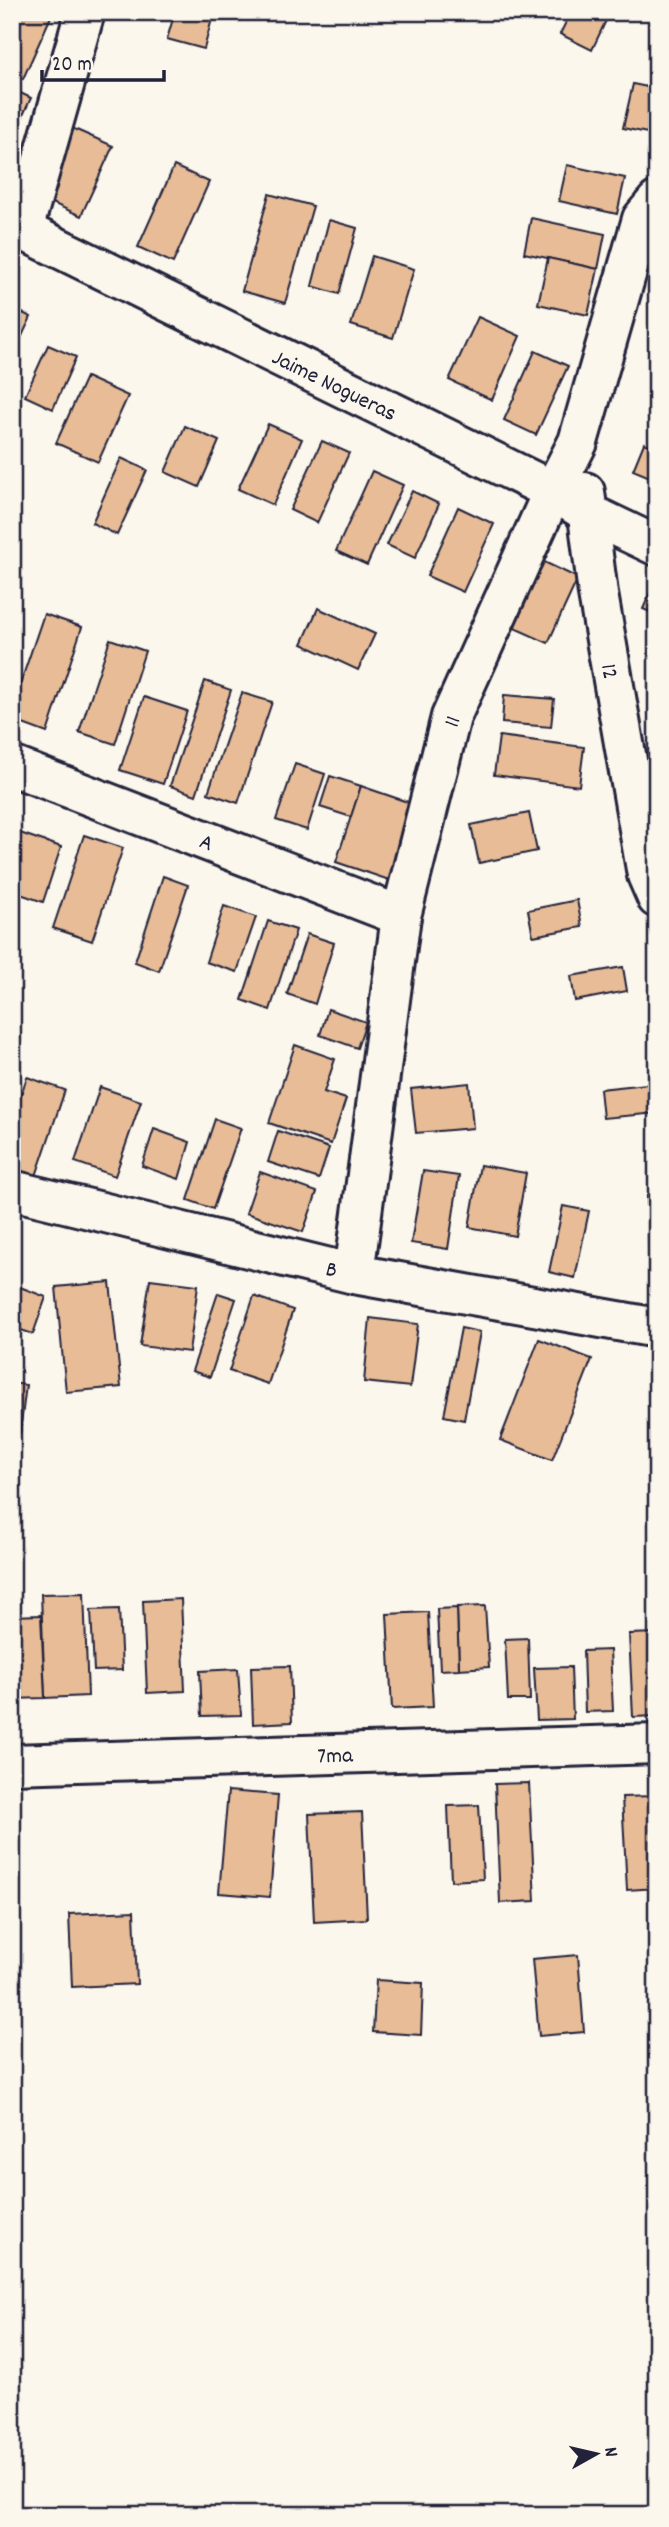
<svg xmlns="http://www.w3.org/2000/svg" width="669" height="2527" viewBox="0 0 669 2527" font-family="Dekko,sans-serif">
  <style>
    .building { fill: #e7bc97; stroke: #22223b; stroke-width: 2 }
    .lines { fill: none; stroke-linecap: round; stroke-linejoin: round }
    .minor-casing { stroke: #22223b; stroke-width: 44 }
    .minor { stroke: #fbf7ec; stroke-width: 38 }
    .labels { text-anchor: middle; stroke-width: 6; stroke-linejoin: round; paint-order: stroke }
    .street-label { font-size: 23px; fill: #22223b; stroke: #fbf7ec }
  </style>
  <rect width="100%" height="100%" fill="#fbf7ec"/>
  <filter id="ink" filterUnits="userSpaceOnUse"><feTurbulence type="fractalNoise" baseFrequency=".0143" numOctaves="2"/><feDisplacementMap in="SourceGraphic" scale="14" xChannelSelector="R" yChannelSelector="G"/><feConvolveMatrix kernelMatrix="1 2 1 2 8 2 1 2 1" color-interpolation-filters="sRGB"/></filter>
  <g filter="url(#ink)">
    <g class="building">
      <path d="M20,12H53L23,79L12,74V30Z"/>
      <path d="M175,12H205L213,15L204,49L167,39Z"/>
      <path d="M571,12H610L592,50L560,34Z"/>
      <path d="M633,84L657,89V135L623,128Z"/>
      <path d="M12,89L31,98L12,139Z"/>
      <path d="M72,128L113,146L81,216L41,198Z"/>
      <path d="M567,165L625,178L617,214L559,201Z"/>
      <path d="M174,166L209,182L173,263L138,247Z"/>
      <path d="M269,194L313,206L285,303L242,291Z"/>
      <path d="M531,218L605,234L598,269L524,253Z"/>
      <path d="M329,220L357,228L339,294L312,286Z"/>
      <path d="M372,256L414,269L393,338L351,325Z"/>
      <path d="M548,258L598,269L588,315L538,304Z"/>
      <path d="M12,308L31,317L12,357Z"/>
      <path d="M478,317L520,336L492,400L449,380Z"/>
      <path d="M48,345L76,357L53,409L25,396Z"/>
      <path d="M535,351L568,366L536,435L504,420Z"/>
      <path d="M86,377L128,396L98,462L56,443Z"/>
      <path d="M268,424L302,439L273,505L238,489Z"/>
      <path d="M185,426L219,441L199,487L165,472Z"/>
      <path d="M322,441L349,453L317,523L290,510Z"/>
      <path d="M644,443L657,448V480L633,470Z"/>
      <path d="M121,458L147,470L117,535L92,523Z"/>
      <path d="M372,471L403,485L367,565L336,551Z"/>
      <path d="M412,491L439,504L415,558L387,545Z"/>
      <path d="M458,507L494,524L463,592L427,576Z"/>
      <path d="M540,560L578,578L548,643L510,626Z"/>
      <path d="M657,577V615L643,609Z"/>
      <path d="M318,608L375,634L358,670L302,644Z"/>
      <path d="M44,614L82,627L47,733L12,720V708Z"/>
      <path d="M110,639L145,651L115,744L79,732Z"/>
      <path d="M205,681L231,690L196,795L170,786Z"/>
      <path d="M242,693L272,702L238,803L208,793Z"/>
      <path d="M504,695L554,699L551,727L502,723Z"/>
      <path d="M144,697L187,711L163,784L120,770Z"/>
      <path d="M499,736L584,747L579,786L494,775Z"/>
      <path d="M295,764L325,774L307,830L276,820Z"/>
      <path d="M330,776L361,786L351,817L320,807Z"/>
      <path d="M361,786L419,806L395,882L336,862Z"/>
      <path d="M529,813L537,851L479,863L471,825Z"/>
      <path d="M17,832L61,847L43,902L12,891V846Z"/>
      <path d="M84,835L123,848L92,941L53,928Z"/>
      <path d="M163,876L188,885L159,971L135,962Z"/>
      <path d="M577,900L582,927L533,936L528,910Z"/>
      <path d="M224,906L256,917L237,972L206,962Z"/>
      <path d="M268,921L296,930L270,1010L242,1000Z"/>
      <path d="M307,934L334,943L315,1004L287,994Z"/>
      <path d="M623,967L627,991L575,1001L571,976Z"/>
      <path d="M328,1009L366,1022L357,1048L320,1035Z"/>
      <path d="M295,1045L335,1059L324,1092L346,1099L331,1144L269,1123Z"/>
      <path d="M27,1077L65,1090L36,1176L12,1168V1121Z"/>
      <path d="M469,1083L473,1128L416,1133L411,1089Z"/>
      <path d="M656,1083L657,1113L603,1118L600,1089Z"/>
      <path d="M100,1087L141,1101L115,1176L75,1162Z"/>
      <path d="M215,1119L241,1128L213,1209L188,1200Z"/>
      <path d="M154,1129L190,1142L179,1179L142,1166Z"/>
      <path d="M278,1131L329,1148L319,1179L268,1162Z"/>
      <path d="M480,1165L526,1173L515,1236L469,1227Z"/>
      <path d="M423,1171L459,1176L448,1249L411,1243Z"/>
      <path d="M260,1172L317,1192L303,1232L246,1213Z"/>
      <path d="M657,1194V1286L650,1287L647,1195Z"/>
      <path d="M563,1206L589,1211L575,1278L549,1272Z"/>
      <path d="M150,1279L198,1285L189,1352L140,1346Z"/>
      <path d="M110,1282L121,1387L66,1392L56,1287Z"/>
      <path d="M20,1287L46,1297L33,1334L12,1327V1311Z"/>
      <path d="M218,1293L236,1299L210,1377L192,1371Z"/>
      <path d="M254,1296L293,1310L268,1384L229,1371Z"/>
      <path d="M370,1318L418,1324L410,1387L364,1382Z"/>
      <path d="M461,1328L480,1332L464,1420L444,1416Z"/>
      <path d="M539,1339L592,1359L552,1460L500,1440Z"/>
      <path d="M12,1383L26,1385L20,1433L12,1432Z"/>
      <path d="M84,1593L88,1696L45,1698L41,1594Z"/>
      <path d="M181,1599L185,1691L147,1693L143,1601Z"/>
      <path d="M485,1606L489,1667L459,1669L457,1607Z"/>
      <path d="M457,1608L459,1669L440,1670L437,1609Z"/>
      <path d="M119,1609L122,1670L94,1671L91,1610Z"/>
      <path d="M428,1612L433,1707L392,1709L387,1614Z"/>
      <path d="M41,1615L45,1698L12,1699V1616Z"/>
      <path d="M657,1633V1716L633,1717L629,1634Z"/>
      <path d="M528,1638L530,1700H508L505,1639Z"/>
      <path d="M610,1650L613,1711L585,1712L583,1651Z"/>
      <path d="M290,1666L292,1722L253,1724L251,1667Z"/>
      <path d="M571,1667L573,1719L537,1720L534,1668Z"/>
      <path d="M238,1669L241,1715L202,1716L200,1671Z"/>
      <path d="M529,1783L535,1901L500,1903L495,1784Z"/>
      <path d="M228,1791L278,1795L270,1897L219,1893Z"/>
      <path d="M654,1796L657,1888L627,1890L622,1797Z"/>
      <path d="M479,1805L483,1879L451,1881L448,1806Z"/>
      <path d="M362,1812L367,1919L314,1922L309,1814Z"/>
      <path d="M134,1911L137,1984L72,1987L69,1914Z"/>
      <path d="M578,1955L584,2032L539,2036L532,1959Z"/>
      <path d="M376,1980L423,1983L421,2035L373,2032Z"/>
    </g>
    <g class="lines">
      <g class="minor-casing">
        <g id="minor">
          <path d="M12,225L553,491L588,513L657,546"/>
          <path d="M23,230L85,12"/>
          <path d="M585,492L598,594L647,875L657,898"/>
          <path d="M12,766L401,916"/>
          <path d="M12,1190L354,1274L657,1328"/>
          <path d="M354,1274L401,916L451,717L553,491L578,442L642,219L657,201"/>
          <path d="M12,1764L657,1744"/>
        </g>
      </g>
      <use href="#minor" class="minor"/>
    </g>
  </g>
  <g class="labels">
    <g class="street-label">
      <text transform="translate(335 384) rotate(26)" y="8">Jaime Nogueras</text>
      <text transform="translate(611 671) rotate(80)" y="8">12</text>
      <text transform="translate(451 721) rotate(-72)" y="8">11</text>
      <text transform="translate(207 841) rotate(21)" y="8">A</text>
      <text transform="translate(332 1268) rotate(14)" y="8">B</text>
      <text transform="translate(335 1754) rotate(-2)" y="8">7ma</text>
    </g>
  </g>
  <rect width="669" height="2527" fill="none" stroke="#fbf7ec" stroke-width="42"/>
  <rect x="21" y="21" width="627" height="2485" fill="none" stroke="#22223b" stroke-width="2.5" filter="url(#ink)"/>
  <g transform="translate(596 2454) rotate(82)" stroke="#fbf7ec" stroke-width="5" paint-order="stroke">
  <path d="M0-5L12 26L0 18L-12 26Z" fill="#22223b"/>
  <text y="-10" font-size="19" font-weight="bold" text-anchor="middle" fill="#22223b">N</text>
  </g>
  <path d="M42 70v10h122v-10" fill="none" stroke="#22223b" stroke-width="3.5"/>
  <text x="52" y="70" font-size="21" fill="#22223b" stroke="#fbf7ec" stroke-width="5" paint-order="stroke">20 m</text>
</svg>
